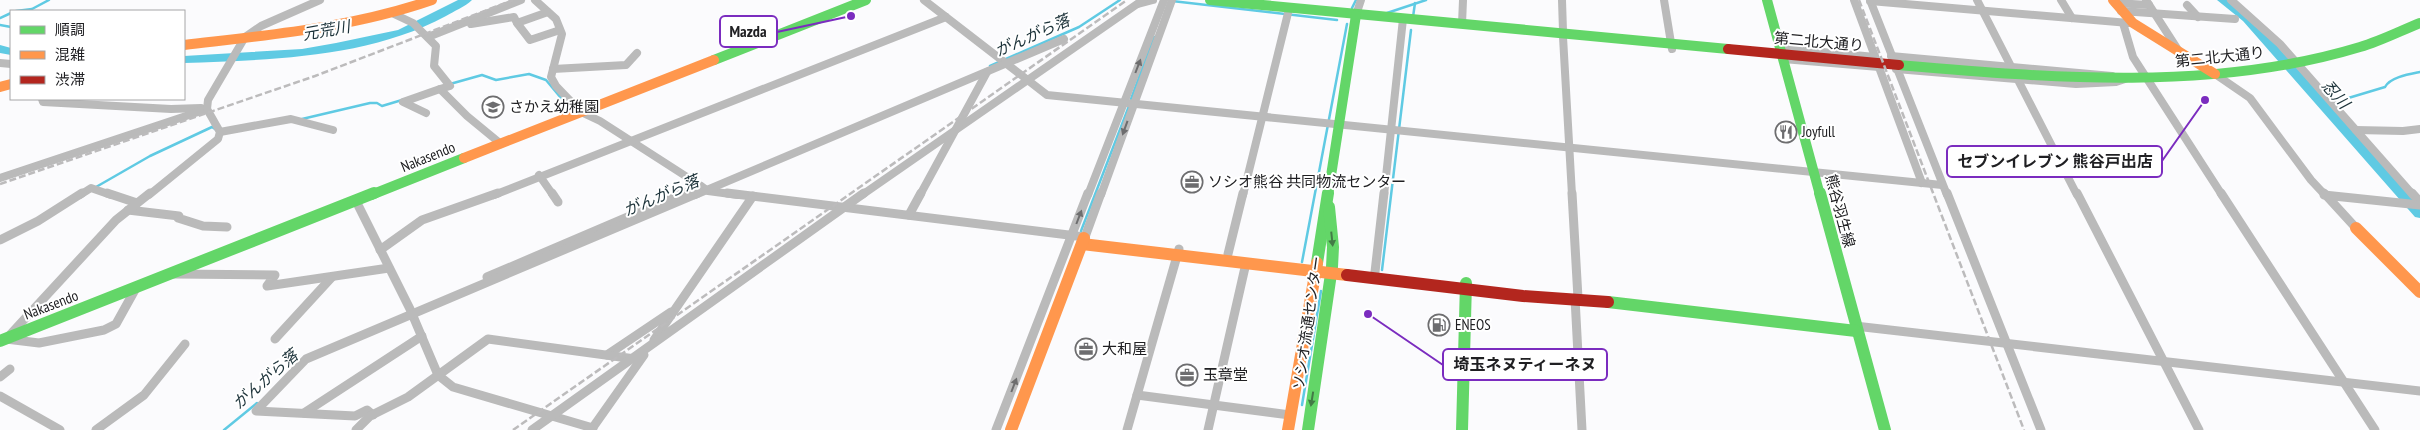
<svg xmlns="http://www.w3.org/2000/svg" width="2420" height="430" viewBox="0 0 2420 430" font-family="'PT Sans Narrow','Noto Sans JP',sans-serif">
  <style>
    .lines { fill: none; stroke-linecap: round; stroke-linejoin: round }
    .stream { stroke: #5fcae3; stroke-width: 2.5 }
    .river { fill: #5fcae3; fill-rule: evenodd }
    .street-far1 { stroke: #bababa; stroke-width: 8 }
    .street { stroke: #bababa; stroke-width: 9 }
    .fast-far1 { stroke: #63d668; stroke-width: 10 }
    .fast { stroke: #63d668; stroke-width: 12 }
    .slow-far1 { stroke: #ff974d; stroke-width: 10 }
    .slow { stroke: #ff974d; stroke-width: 12 }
    .jam-far1 { stroke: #b3261e; stroke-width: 10 }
    .jam { stroke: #b3261e; stroke-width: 12 }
    .rail { stroke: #bcbbbc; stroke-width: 2.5; stroke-dasharray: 7 3; stroke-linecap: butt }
    .oneway { fill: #6d6d6e }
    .oneway2 { fill: #427b46 }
    .labels { text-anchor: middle; stroke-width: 4; stroke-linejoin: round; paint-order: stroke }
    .street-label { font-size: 15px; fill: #202023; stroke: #fff }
    .poi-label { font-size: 15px; fill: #202023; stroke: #fff; text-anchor: start }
    .water-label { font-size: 16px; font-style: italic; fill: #1c3239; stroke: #fff }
    .leader { fill: none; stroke: #7b2cbf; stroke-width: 2 }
    .callout-dot { fill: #7b2cbf; stroke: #fff; stroke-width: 2 }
    .callout { fill: #fff; stroke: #7b2cbf; stroke-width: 2 }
    .callout-label { font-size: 16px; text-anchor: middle; font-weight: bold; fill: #202023 }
  </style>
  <rect width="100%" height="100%" fill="#fbfbfd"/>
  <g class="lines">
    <g class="stream">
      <path d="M1172,1L1337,20"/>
      <path d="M1352,8L1356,0"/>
      <path d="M16,11L32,9L49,0"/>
      <path d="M1387,13L1426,0"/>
      <path d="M1413,17L1415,3"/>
      <path d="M0,18L11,13"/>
      <path d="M0,25L11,27"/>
      <path d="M990,66L1079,27L1120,0"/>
      <path d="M450,84L482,75L496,80L529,74L546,80L566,104H571"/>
      <path d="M1131,99L1154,37"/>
      <path d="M2332,101L2345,99L2385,87C2390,77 2410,74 2420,72"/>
      <path d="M576,104H588"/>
      <path d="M302,119L370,103H377L382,106L402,100"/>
      <path d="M96,187L150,156L212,127L218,131"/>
      <path d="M1081,231L1129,106"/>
      <path d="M1302,262L1347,24"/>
      <path d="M1382,270L1411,30"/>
      <path d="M1302,405L1321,291"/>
      <path d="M224,430L257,403"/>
    </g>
    <g class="river">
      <path d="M458,0H472C465,7 454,11 446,16C369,58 269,60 184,63V56L302,49L336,43L398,30Z"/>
      <path d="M2217,0H2230L2251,17L2420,205V218L2415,217L2243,21Z"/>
      <path d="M0,45L11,48V55L0,53Z"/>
    </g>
    <g class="street-far1">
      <path d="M535,0L556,19L562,34L551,77L556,86L581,112L600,121L701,186"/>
      <path d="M924,0L1047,95L1942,185"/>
      <path d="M1562,0L1563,31"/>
      <path d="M1664,0L1672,49"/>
      <path d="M1854,0L1922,183"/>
      <path d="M1870,0L1947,195"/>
      <path d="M1977,0L2077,195"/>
      <path d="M2061,0L2072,18"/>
      <path d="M2146,0L2180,53"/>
      <path d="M2231,0L2280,44L2413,195"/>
      <path d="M1870,1L2129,23"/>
      <path d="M2115,3L2149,5"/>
      <path d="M1138,4L1153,0"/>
      <path d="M2187,5L2198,17"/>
      <path d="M2121,11L2235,19"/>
      <path d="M548,12L517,23L530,40L560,30"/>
      <path d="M394,14L413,23L436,46L434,66L450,86L440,89L467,116L501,144"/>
      <path d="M1356,15L1361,0"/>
      <path d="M2123,23L2133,57L2222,195"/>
      <path d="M471,24L514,17L517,23"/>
      <path d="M1462,24L1463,0"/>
      <path d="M428,37L521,0"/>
      <path d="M1563,37L1572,195"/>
      <path d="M1780,48L1875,57"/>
      <path d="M1891,56L2112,76"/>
      <path d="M1783,59L1879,67"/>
      <path d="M0,63L11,64"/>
      <path d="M553,69L626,65L637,53"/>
      <path d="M1896,69L2076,84L2116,82L2125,79"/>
      <path d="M2215,74L2250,98L2311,180L2325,195"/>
      <path d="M42,99L43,102L171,109L201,108"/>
      <path d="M426,113L403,102L440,89"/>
      <path d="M2356,130L2403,131L2420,129"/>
      <path d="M220,132L291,119L333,130"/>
      <path d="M539,175L553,195"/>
      <path d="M0,178L207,109"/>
      <path d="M80,195L91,188L111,195"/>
      <path d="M149,195L218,139L220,132L207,109L208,100L245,37L261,26L320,0"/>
      <path d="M494,195L946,17"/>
      <path d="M681,195L701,186L708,191L738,195"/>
      <path d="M695,195L1064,39"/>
      <path d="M862,195L1143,0"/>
      <path d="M920,195L987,72"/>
      <path d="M1088,195L1164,0"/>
      <path d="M1101,195L1172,0"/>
      <path d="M1243,195L1289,9"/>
      <path d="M1384,195L1403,19"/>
    </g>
    <g class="street">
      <path d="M107,193L137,203"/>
      <path d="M552,193L558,202"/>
      <path d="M727,193L1085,237L1101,193"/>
      <path d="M1572,193L1578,298"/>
      <path d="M1947,193L2041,430"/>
      <path d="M2077,193L2199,430"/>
      <path d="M2221,193L2375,430"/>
      <path d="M2324,193L2356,228"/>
      <path d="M2412,193L2420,202"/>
      <path d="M2324,195L2420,205"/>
      <path d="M356,201L410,309L438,375L453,387L593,428"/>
      <path d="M128,210L179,216L178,218L203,226L227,227"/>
      <path d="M909,215L921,193"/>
      <path d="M0,240L38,221L82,193"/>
      <path d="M380,250L422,220L498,193"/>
      <path d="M1228,254L1243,193"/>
      <path d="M1375,272L1384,193"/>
      <path d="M173,274L275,275L267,286L389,268"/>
      <path d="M487,277L684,193"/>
      <path d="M1575,298L1582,430"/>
      <path d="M1855,326L2420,391"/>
      <path d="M8,337L116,220L150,193"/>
      <path d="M6,339L39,343L104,330L116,324L136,288"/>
      <path d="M275,339L332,277"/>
      <path d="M654,340L753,196"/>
      <path d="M607,355L671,312"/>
      <path d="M0,377L10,369"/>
      <path d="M1137,395L1290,415"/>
      <path d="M0,396L60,430"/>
      <path d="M304,413L422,336"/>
      <path d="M373,415L367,410L355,416L256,411L306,359L698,193"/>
      <path d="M96,430L144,395L185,344"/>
      <path d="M356,430L370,416L408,397L488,339L635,359"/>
      <path d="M532,430L864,193"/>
      <path d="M591,430L644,355"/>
      <path d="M996,430L1088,193"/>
      <path d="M1127,430L1179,249"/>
      <path d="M1208,430L1246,263"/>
    </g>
    <g class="fast-far1">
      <path d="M1210,0L1728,49"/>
      <path d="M1767,0L1820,195"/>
      <path d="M714,60L866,0"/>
      <path d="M1899,65C2051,78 2212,92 2360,47C2381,41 2400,31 2420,23"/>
      <path d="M371,195L464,158"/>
      <path d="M1328,195L1356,15"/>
    </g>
    <g class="fast">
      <path d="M1820,193L1885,430"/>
      <path d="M1317,263L1328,193"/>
      <path d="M1608,302L1856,331"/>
      <path d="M0,341L374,193"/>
      <path d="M1308,430L1332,267L1333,247L1329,207"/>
      <path d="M1462,430L1466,283"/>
    </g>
    <g class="slow-far1">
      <path d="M2113,0L2133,23L2215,74"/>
      <path d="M184,45C268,35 351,28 432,0"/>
      <path d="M0,87L11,84"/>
      <path d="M464,158L714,60"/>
    </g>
    <g class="slow">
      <path d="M2356,228L2420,292"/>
      <path d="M1082,244L1347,275"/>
      <path d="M1011,430L1084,238"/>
      <path d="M1288,430L1317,263"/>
    </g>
    <path class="jam-far1" d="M1728,49L1899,65"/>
    <path class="jam" d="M1347,275L1523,296L1608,302"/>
    <g class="rail">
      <path d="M1859,0L2024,430"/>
      <path d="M0,184L315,76L513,0"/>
      <path d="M513,430L1127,0"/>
    </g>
  </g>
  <defs><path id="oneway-solid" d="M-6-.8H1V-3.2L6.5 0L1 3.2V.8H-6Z" transform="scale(1.25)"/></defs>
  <g class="oneway">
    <use href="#oneway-solid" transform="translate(1138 66) rotate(-69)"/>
    <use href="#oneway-solid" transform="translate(1125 128) rotate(110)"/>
    <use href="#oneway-solid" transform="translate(1079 217) rotate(-69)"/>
    <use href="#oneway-solid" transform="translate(1014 385) rotate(-69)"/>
  </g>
  <g class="oneway2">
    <use href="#oneway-solid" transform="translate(1332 239) rotate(84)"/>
    <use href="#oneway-solid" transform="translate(1312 399) rotate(99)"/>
  </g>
  <defs>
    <g id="school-ring" transform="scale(1.125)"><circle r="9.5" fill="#fff" stroke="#6d6d6f" stroke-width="1.5"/><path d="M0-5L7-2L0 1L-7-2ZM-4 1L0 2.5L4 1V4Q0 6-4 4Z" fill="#6d6d6f"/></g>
    <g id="restaurant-ring" transform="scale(1.125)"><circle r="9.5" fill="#fff" stroke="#6d6d6f" stroke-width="1.5"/><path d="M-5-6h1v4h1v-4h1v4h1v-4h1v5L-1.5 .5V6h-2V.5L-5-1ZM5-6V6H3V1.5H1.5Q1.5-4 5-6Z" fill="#6d6d6f"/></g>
    <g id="office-ring" transform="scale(1.125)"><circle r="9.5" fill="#fff" stroke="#6d6d6f" stroke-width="1.5"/><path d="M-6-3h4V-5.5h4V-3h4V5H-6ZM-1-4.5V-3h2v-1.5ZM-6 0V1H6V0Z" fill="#6d6d6f"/></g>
    <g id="fuel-ring" transform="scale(1.125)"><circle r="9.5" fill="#fff" stroke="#6d6d6f" stroke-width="1.5"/><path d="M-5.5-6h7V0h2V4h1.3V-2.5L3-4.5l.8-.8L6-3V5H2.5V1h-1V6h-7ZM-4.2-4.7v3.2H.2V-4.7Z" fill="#6d6d6f"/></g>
  </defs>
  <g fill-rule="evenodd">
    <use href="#school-ring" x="493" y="107"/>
    <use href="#restaurant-ring" x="1786" y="132"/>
    <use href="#office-ring" x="1192" y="182"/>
    <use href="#fuel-ring" x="1439" y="325"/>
    <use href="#office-ring" x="1086" y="349"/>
    <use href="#office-ring" x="1187" y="375"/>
  </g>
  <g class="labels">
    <g class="street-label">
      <text transform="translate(1819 42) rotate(5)" y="5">第二北大通り</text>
      <text transform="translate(2220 57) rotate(-6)" y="5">第二北大通り</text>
      <text transform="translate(428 157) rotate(-22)" y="5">Nakasendo</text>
      <text transform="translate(1840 211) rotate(75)" y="5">熊谷羽生線</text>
      <text transform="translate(51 305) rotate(-21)" y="5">Nakasendo</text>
      <text transform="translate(1308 323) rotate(-82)" y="5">ソシオ流通センター</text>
    </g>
    <g class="poi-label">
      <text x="509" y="112">さかえ幼稚園</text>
      <text x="1802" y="137">Joyfull</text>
      <text x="1208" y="187">ソシオ熊谷 共同物流センター</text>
      <text x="1455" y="330">ENEOS</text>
      <text x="1102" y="354">大和屋</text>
      <text x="1203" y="380">玉章堂</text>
    </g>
    <g class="water-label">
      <text transform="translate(326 30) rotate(-10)" y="6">元荒川</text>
      <text transform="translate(1032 35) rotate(-24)" y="6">がんがら落</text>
      <text transform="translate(2336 94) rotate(48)" y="6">忍川</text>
      <text transform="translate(661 195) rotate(-23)" y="6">がんがら落</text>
      <text transform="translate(265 379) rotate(-41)" y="6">がんがら落</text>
    </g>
  </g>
  <path class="leader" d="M851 16L777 32M2205 100L2162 161M1368 314L1443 365"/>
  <g class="callout-dot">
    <circle cx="851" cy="16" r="5"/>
    <circle cx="2205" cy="100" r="5"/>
    <circle cx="1368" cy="314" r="5"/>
  </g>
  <g class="callout">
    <rect x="720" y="16" width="57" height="31" rx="5"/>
    <rect x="1947" y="146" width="215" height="31" rx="5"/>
    <rect x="1443" y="349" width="164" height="31" rx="5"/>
  </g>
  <g class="callout-label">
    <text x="748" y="37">Mazda</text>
    <text x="2055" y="167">セブンイレブン 熊谷戸出店</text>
    <text x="1525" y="370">埼玉ネヌティーネヌ</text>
  </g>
  <rect x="10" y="10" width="175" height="90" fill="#ffffff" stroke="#a6a6a7"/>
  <rect x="20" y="26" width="25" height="8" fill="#63d668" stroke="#a6a6a7"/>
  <text x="55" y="35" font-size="15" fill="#202023">順調</text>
  <rect x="20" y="51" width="25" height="8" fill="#ff974d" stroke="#a6a6a7"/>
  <text x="55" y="60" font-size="15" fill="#202023">混雑</text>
  <rect x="20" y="76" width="25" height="8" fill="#b3261e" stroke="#a6a6a7"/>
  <text x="55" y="85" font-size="15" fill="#202023">渋滞</text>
</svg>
